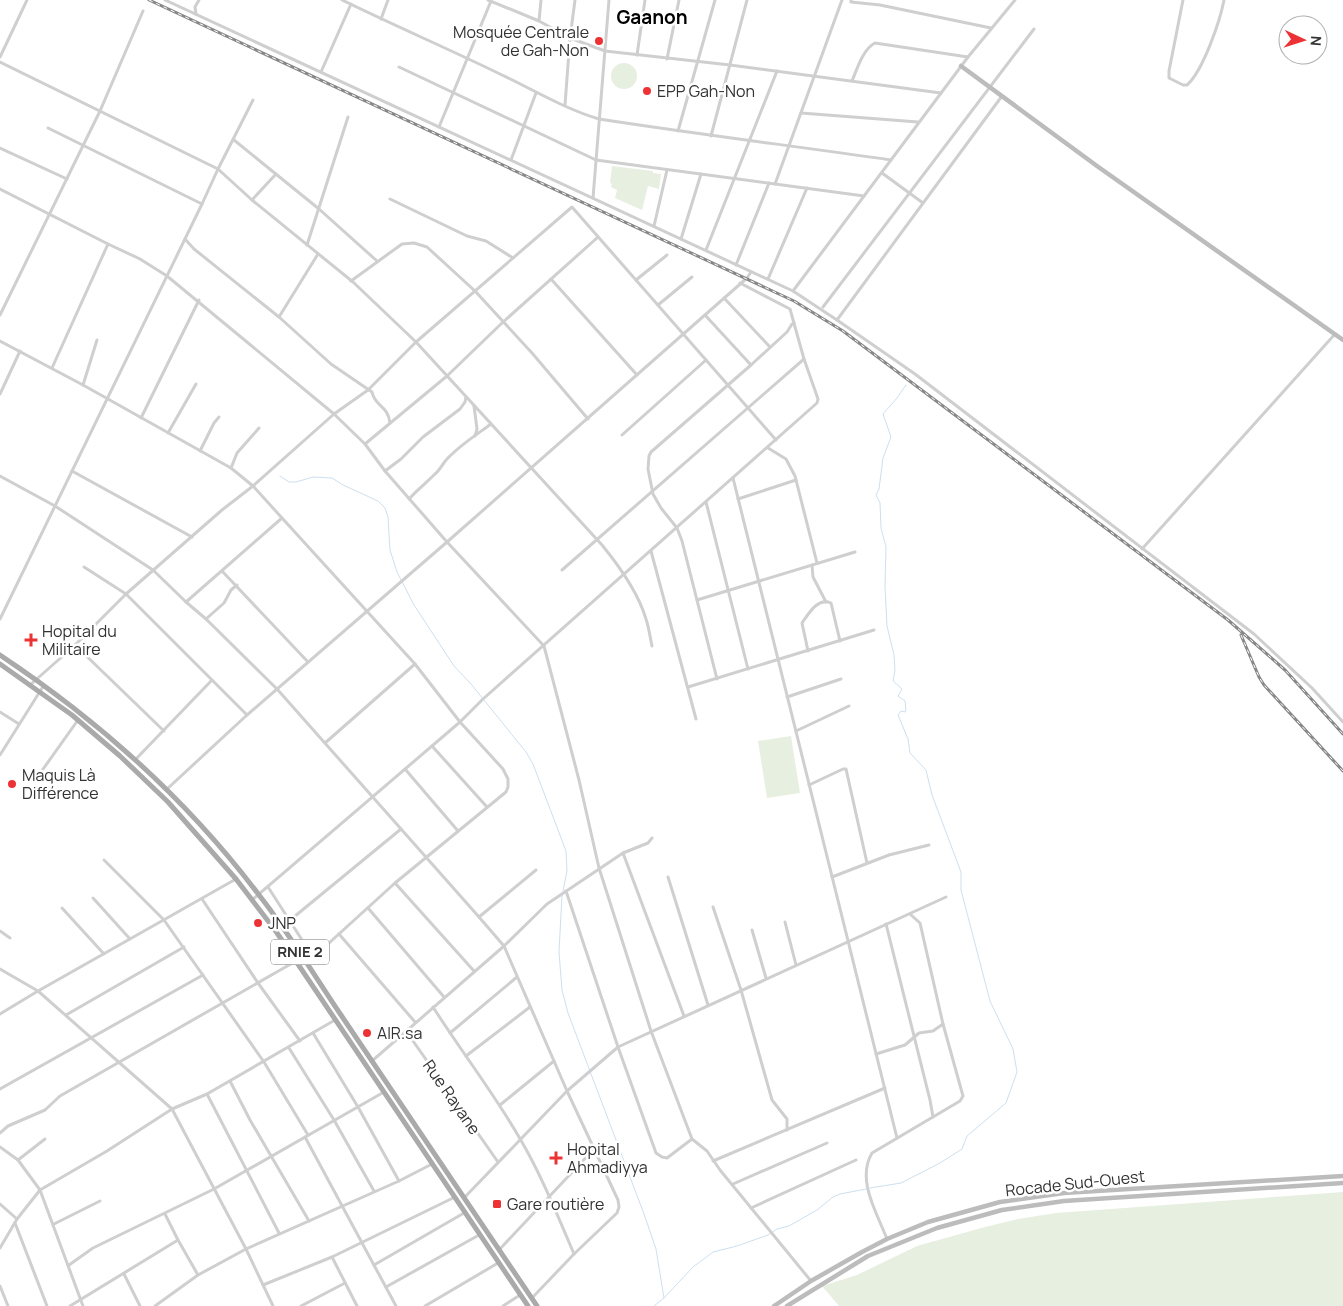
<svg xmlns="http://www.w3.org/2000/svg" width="1343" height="1306" viewBox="0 0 1343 1306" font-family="Manrope,sans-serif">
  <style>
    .green { fill: #e7efe1 }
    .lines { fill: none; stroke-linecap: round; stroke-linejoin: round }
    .stream { stroke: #cddfef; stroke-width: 1 }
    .street { stroke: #cfcfcf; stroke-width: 3 }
    .secondary { stroke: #bcbcbc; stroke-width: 4.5 }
    .primary { stroke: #aaa; stroke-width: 5 }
    .rail-casing { stroke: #878787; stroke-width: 3 }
    .rail { stroke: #fff; stroke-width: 1; stroke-dasharray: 4; stroke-linecap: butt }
    .poi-dot { fill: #ec3234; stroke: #fff; stroke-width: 2 }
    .labels { text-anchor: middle; stroke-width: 5; stroke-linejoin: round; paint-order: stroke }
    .shield { fill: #fff; stroke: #707070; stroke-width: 1 }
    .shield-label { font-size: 15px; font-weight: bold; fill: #323232 }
    .poi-label { font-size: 16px; fill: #323232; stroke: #fff; text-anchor: start }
    .street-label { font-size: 16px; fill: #323232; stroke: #fff }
    .quarter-label { font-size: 19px; font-weight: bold; fill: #000; stroke: #fff }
  </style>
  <rect width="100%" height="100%" fill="#fff"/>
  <g class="green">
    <circle cx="624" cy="76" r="13"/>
    <path d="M612,166L653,171V173L661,174L659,189L648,186L642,210L615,198L617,190L611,187L612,184L610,183Z"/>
    <path d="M791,736L800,793L767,798L758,741Z"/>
    <path d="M1343,1192V1306H839L822,1286L857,1275L917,1246L985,1227L1018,1219L1056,1213Z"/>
  </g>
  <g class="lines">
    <g class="stream">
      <path d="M280,476L289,482H296L313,477L332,478L343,485L378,501L385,508L388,517L390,550L397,572L414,605L454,666L471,684L526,752L533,764L566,851L567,871L563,891"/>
      <path d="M562,895L559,952L562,990L568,1013L644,1214L656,1249L664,1298"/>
      <path d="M870,1188L901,1183L940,1163L962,1149L967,1136L1006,1103L1017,1072L1013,1049L990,1001L961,890V872L932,795L926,770L910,753L908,739L898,715L901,711L905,712L906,710L905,701L898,696L902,689L893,681L895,670L894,655L887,626L885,586L886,547L881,528L880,503L876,495L879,489L883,458L891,437L883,414L897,398L906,385"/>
      <path d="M654,1306L664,1298L693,1267L713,1252L737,1246L768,1235L777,1229L789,1226L817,1210L833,1197L840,1194L866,1189"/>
    </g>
    <g class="street">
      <path d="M165,0L793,291L837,320L915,374L1254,634L1312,688L1343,722"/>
      <path d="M342,0C395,26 449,49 502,75C534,90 565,109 599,119C696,134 794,146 891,160"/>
      <path d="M488,0L539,21L570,38L605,51L730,65L941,93"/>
      <path d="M851,0V2L880,5L991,28"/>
      <path d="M1183,0L1169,71V78L1183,85H1187C1203,71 1220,21 1224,0"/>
      <path d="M196,14L195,7L199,0"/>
      <path d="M381,19L388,0"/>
      <path d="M539,21L541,0"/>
      <path d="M637,55L645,0"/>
      <path d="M0,57L27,0"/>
      <path d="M667,59L679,0"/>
      <path d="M0,62L218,169L252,200L353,282L416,342L602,545C620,567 638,592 646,619C649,628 650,637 652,646"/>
      <path d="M399,67L596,160L864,196"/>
      <path d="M321,72L351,4"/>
      <path d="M852,81C857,69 863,49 875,43L968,57"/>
      <path d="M565,105L570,38L575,0"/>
      <path d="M801,113L918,122"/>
      <path d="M439,127L491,1"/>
      <path d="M48,128L202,204"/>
      <path d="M678,131L715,0"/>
      <path d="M711,136L747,0"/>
      <path d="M234,140L319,209L377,261"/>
      <path d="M0,148L67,179"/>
      <path d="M511,160L536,93"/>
      <path d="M882,173L923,203"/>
      <path d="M775,184L842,0"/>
      <path d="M0,189L108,244L140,259L167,276L334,414L365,444L385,471L447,542L544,646L579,780L599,868L651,1031L692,1139L707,1151L720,1170L811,1281"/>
      <path d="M593,198L609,0"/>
      <path d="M390,199L467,236L486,241L513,258"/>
      <path d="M252,200L276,174"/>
      <path d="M654,226L667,170"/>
      <path d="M185,239L194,249L279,317L331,364L372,392C375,407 388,405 390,423"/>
      <path d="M681,239L701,174"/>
      <path d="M307,245L348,117"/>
      <path d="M706,250L777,71"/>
      <path d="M736,265L769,183"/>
      <path d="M551,279L637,375"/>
      <path d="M768,279L807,188"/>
      <path d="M636,280L667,255"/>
      <path d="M351,281L402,244L414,243L427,247L475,291L532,353L588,419"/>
      <path d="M793,291L968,57L1015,0"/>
      <path d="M724,298L770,347"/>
      <path d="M658,305L692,277"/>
      <path d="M823,307L1034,29"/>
      <path d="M0,315L100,111L143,11"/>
      <path d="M705,315L751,365"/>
      <path d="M279,317L318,254"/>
      <path d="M837,320L1002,96"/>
      <path d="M0,341L83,385L231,468L253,486L282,518L186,602"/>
      <path d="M52,368L108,244"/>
      <path d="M83,385L97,340"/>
      <path d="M0,394L20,351"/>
      <path d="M474,406L477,429L475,436"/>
      <path d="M141,418L199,300"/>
      <path d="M168,433L196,384"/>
      <path d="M622,435L706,360"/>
      <path d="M365,444L447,376L502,323L598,237"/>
      <path d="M768,448L786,459L795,476L817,563"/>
      <path d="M200,451L214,423L219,417"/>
      <path d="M231,468L237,453L259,428"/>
      <path d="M72,471L192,537"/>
      <path d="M385,471L401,459L423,437L460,409L465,402L466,397"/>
      <path d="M0,476L55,506L153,570L186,602L206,619L277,689L479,917L504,946L567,1091L618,1200L619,1207L617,1213L574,1254L532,1298"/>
      <path d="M733,478L897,1138"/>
      <path d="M409,499C417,490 426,483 435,474C440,470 443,463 447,459C460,445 476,435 491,424"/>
      <path d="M738,499L796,480"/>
      <path d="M706,502L748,669"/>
      <path d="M282,518L415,664L460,722L503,769L508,779V787L506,792L395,883L307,963"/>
      <path d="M1142,549L1335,334"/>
      <path d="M651,551L696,719"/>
      <path d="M812,565L813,577L826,602"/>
      <path d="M84,567L126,594L247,715"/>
      <path d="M562,570L804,359"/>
      <path d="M222,571L308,662"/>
      <path d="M697,600L855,552"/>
      <path d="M0,619L202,204L218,169L253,100"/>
      <path d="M206,619L224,603L231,590L237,585"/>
      <path d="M75,645L164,731"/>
      <path d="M808,651L802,623C809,613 818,597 831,603L840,641"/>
      <path d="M717,679L682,541L677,528L661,508L653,494L648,469L649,456L651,452L751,365L787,332L792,324L794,323"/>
      <path d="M30,685L73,647L126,594L222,510L253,486L334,414L368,390L416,342L572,207L776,440"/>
      <path d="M688,687L874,630"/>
      <path d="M787,697L841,679"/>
      <path d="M0,712L19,724"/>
      <path d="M796,731L849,706"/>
      <path d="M325,743L415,664"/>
      <path d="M432,746L487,807"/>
      <path d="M0,755L44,685"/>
      <path d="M135,760L212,680"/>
      <path d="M405,769L458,831"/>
      <path d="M36,779L78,720"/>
      <path d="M809,785L843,769H846L867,863"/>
      <path d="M166,790L247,715L447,542L747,278L751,272"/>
      <path d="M623,853L684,1016"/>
      <path d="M104,860L164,920L264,1062L308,1135"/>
      <path d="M668,877L708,1005"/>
      <path d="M832,877L889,855L929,845"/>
      <path d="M395,883L474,971"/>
      <path d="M268,887L313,957"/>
      <path d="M566,891L618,1047L656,1153L662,1157L667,1158L692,1139"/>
      <path d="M93,898L130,939"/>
      <path d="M202,899L258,983L300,1041"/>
      <path d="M252,900L460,722L483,699L817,403L818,399L804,359L790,309L740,283"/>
      <path d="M713,907L741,990L772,1100L787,1119V1130"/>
      <path d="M62,908L104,954"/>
      <path d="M368,908L444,997"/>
      <path d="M479,917L536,870"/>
      <path d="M289,921L401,829"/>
      <path d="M785,922L796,965"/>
      <path d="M886,924L930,1100L933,1117"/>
      <path d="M752,930L766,978"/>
      <path d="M0,931L10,938"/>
      <path d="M339,934L415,1022"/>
      <path d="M0,969L38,991L172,1109L246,1249L273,1306"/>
      <path d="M433,1007C461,1051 493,1092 519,1137C541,1174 557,1214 574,1254"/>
      <path d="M0,1014L38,991L236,879"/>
      <path d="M66,1015L184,947"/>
      <path d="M406,1031L498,1162"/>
      <path d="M313,1033L358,1107L399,1181"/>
      <path d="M450,1033L517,977"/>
      <path d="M289,1048L334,1120L374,1191"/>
      <path d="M876,1054L905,1045L919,1033L933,1031L943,1024"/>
      <path d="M466,1056L530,1007"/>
      <path d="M372,1061L504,946L547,904L623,853L648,843L652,838"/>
      <path d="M230,1081L250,1120L309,1221"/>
      <path d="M0,1089L203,975"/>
      <path d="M207,1094L279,1233"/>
      <path d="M500,1105L554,1061"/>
      <path d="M0,1133L8,1126L45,1110L60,1096L296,961"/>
      <path d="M305,1137L396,1306"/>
      <path d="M0,1147L18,1160L40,1190L83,1306"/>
      <path d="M18,1160L45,1139"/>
      <path d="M713,1161L885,1088"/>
      <path d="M733,1184L827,1143"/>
      <path d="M464,1198L567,1091L618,1047L946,897"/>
      <path d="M0,1204L17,1219"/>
      <path d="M751,1208L856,1160"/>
      <path d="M165,1214L178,1240L198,1275"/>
      <path d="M15,1223L47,1306"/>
      <path d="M54,1224L100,1201"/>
      <path d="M887,1239C877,1213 856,1180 872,1153L960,1101L963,1096L943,1024L920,923L910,914"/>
      <path d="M0,1248L17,1219L40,1190L107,1151L172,1109L207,1094L335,1020"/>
      <path d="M499,1250L594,1149"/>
      <path d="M332,1257L357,1306"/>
      <path d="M69,1265L93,1248L214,1189L384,1092"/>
      <path d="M374,1265L464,1213"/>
      <path d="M124,1274L140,1306"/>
      <path d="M263,1285L332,1257L455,1197"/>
      <path d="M0,1286L8,1306"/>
      <path d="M386,1287L479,1235"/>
      <path d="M70,1306L178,1240"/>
      <path d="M155,1306L198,1275L246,1249L399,1181L432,1164"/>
      <path d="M301,1306L345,1283"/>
      <path d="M425,1306L498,1263"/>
      <path d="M503,1306L520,1295"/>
    </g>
    <g class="secondary">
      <path d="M961,66L1097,166L1343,340"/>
      <path d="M774,1306L811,1281L862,1252L887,1239L928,1222L1000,1202L1064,1193L1343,1176"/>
      <path d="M787,1306L868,1256L937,1228L1002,1210L1064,1201L1343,1183"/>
    </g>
    <g class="primary">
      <path d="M0,655C98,720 188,801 259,895C289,933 314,975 341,1015C406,1112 471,1209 537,1306"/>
      <path d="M0,664L72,715L120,756L168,802L236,879L275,930L528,1306"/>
    </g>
    <g class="rail-casing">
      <g id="rail">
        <path d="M149,0L794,301L843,331L1228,620L1285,670L1343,734"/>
        <path d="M1241,635L1259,677L1264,685L1343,771"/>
      </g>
    </g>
    <use href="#rail" class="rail"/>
  </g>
  <g class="poi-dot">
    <circle cx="599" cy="41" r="5"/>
    <circle cx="647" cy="91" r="5"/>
    <path d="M28.5 632.5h5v5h5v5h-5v5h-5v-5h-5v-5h5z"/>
    <circle cx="12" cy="784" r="5"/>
    <circle cx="258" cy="923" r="5"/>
    <circle cx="367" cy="1033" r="5"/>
    <path d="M553.5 1150.5h5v5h5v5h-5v5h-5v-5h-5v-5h5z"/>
    <rect x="492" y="1199" width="10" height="10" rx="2.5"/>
  </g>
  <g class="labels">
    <rect class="shield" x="271" y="939.5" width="58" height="25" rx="4"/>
    <g class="shield-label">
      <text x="300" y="957">RNIE 2</text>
    </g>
    <g class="poi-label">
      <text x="589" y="38" text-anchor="end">Mosquée Centrale<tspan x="589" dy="18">de Gah-Non</tspan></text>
      <text x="657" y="97">EPP Gah-Non</text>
      <text x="42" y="637">Hopital du<tspan x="42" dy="18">Militaire</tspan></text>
      <text x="22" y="781">Maquis Là<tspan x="22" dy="18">Différence</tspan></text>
      <text x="268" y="929">JNP</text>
      <text x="377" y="1039">AIR.sa</text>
      <text x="567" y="1155">Hopital<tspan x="567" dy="18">Ahmadiyya</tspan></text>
      <text x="507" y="1210">Gare routière</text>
    </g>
    <g class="street-label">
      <text transform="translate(452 1097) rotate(55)" y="6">Rue Rayane</text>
      <text transform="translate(1075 1183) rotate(-6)" y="6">Rocade Sud-Ouest</text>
    </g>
    <g class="quarter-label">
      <text x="652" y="24">Gaanon</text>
    </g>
  </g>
  <g transform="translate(1303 40) rotate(94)"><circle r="24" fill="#ffffff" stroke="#adadad"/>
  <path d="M0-4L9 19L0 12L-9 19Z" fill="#ec3234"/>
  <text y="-8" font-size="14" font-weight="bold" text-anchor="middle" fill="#323232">N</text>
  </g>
</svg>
